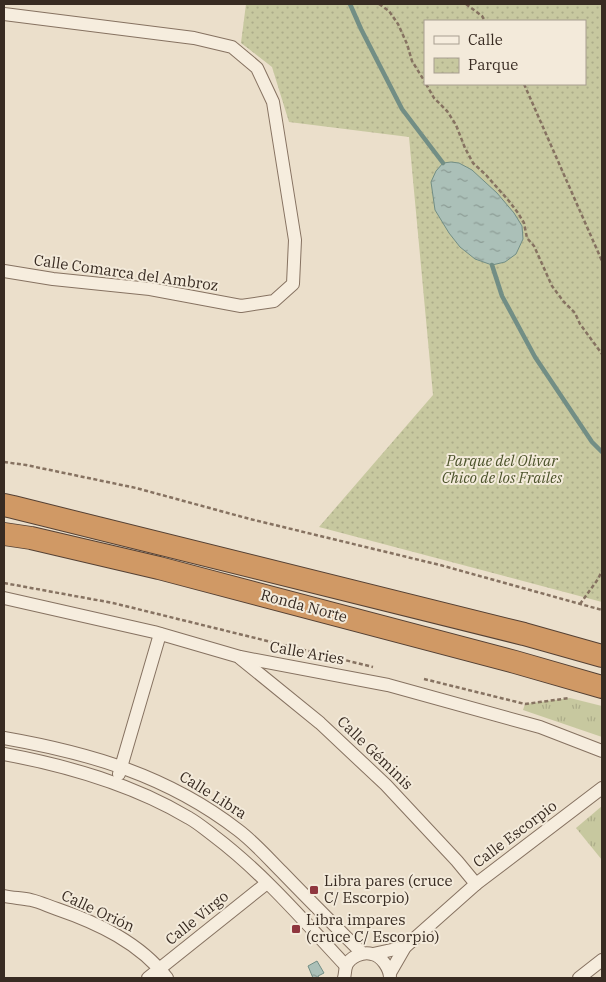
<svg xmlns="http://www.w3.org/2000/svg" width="606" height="982" viewBox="0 0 606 982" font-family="'IBM Plex Serif',serif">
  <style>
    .grass { fill: url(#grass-tufts) }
    .park { fill: url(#park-dots); fill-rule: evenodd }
    .water { fill: url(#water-ripples); stroke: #728e85 }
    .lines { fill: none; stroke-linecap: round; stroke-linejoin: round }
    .stream { stroke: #728e85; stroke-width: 4.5 }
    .street-casing { stroke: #867261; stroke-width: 14 }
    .highway-casing { stroke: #554134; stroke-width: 24 }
    .path { stroke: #867261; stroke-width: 2.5; stroke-dasharray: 4 2.5; stroke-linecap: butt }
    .street { stroke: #f6edde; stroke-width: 12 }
    .highway { stroke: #d09965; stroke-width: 22 }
    .poi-dot { fill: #8f363e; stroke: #f3eada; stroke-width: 2 }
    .labels { text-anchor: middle; stroke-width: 4; stroke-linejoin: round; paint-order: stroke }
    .street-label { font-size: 15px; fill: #382b22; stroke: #f3eada }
    .park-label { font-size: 15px; font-style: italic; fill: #4c532b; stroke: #f3eada }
    .poi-label { font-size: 15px; fill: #382b22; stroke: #f3eada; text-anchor: start }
  </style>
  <defs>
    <pattern id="grass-tufts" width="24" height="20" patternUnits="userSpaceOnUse" patternTransform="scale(1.25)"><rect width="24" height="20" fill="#c7c89f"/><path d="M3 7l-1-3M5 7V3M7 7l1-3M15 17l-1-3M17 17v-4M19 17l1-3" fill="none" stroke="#acac89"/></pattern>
    <pattern id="park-dots" width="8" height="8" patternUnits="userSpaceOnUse" patternTransform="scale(1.25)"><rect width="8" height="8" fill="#c7c89f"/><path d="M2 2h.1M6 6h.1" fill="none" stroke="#acac89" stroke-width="1.8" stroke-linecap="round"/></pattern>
    <pattern id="water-ripples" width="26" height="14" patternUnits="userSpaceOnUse" patternTransform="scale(1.25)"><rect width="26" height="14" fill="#abc0b8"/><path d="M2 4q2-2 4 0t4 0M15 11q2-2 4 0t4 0" fill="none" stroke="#8c9c95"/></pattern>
  </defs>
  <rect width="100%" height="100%" fill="#ebdfcb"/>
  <g class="grass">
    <path d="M570,698L602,706V737L523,710L525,704Z"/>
    <path d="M602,806V860L576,828Z"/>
  </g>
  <path class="park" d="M246,4H602V602L319,527L433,395L409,137L289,122L272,67L241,43ZM425,21H585V84H425Z"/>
  <g class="water">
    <path d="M451,162L459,163L472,170L497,193L514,213L522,226L523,239L516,254L505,262L492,265L475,259L460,247L449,233L435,210L431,182L436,171L443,163Z"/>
    <path d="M317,961L324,973L318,976L319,978H313L308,966Z"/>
  </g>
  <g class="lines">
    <g class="stream">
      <path d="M350,4L361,29L402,109L443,163"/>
      <path d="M492,265L502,296L535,357L592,442L602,452"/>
    </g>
    <g class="street-casing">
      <g id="street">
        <path d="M4,14L194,38L232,47L257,68L273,102L295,240L293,284L274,301L241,306L150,289L53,279L4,271"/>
        <path d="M4,598L154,632L240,657L388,685L540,727L602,751"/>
        <path d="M240,658L320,723L386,785L457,861L476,884"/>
        <path d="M4,738C90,753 168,776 238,830C254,842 268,858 282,872C308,899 335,926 362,953"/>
        <path d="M4,754C68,766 132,784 189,818C198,823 206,830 214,836C263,873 304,921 346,966"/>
        <path d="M119,774L160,634"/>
        <path d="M4,896C13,898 22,898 31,900C40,902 48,906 57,909C98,923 140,943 167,978"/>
        <path d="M373,954L405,947"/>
        <path d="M390,973L405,947L476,884L602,788"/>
        <path d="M148,978L267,883"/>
        <path d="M344,978C345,975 345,970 346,966C350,957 363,951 372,954C382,956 390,969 390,978"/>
        <path d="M579,978L602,960"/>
      </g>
    </g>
    <g class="highway-casing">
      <g id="highway">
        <path d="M4,505L13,507L524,634L602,656"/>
        <path d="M4,534L31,538L159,568L515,662L602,687"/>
      </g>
    </g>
    <g class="path">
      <path d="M379,4L389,11L398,24L407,44L412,61L425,82"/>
      <path d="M466,4L482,16L485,21"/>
      <path d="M426,84L434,98L447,111L456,125L465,148L473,163L486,175L509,201L518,213L524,223L527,238L534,246L552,286L564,302L575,313L580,324L602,354"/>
      <path d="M524,84L602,261"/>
      <path d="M4,462L26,465L136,488L250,519L440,565L602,610"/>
      <path d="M4,583L113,603L373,667"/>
      <path d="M580,604L598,579L602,571"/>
      <path d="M424,679L525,704L570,698"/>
    </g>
    <use href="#street" class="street"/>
    <use href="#highway" class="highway"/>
  </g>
  <g class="poi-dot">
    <rect x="309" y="885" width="10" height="10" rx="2.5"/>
    <rect x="291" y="924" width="10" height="10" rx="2.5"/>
  </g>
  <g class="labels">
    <g class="street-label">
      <text transform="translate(126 273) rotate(8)" y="5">Calle Comarca del Ambroz</text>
      <text transform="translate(304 606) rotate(15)" y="5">Ronda Norte</text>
      <text transform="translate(307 653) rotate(10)" y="5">Calle Aries</text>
      <text transform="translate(375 753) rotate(44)" y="5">Calle Géminis</text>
      <text transform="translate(213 795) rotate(32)" y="5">Calle Libra</text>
      <text transform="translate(515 834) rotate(-37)" y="5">Calle Escorpio</text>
      <text transform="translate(98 911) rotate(25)" y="5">Calle Orión</text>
      <text transform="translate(197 918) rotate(-39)" y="5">Calle Virgo</text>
    </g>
    <g class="park-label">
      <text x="502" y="466">Parque del Olivar<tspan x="502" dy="17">Chico de los Frailes</tspan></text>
    </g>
    <g class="poi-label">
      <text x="324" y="886">Libra pares (cruce<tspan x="324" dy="17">C/ Escorpio)</tspan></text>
      <text x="306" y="925">Libra impares<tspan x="306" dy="17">(cruce C/ Escorpio)</tspan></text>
    </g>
  </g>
  <rect width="606" height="982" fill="none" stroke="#382b22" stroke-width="10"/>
  <rect x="424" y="20" width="162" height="65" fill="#f3eada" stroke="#a89e90"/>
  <rect x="434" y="36" width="25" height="8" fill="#f6edde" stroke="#a89e90"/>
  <text x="468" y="45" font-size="15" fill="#382b22">Calle</text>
  <rect x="434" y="58" width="25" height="15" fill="url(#park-dots)" stroke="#a89e90"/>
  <text x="468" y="70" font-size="15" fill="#382b22">Parque</text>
</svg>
